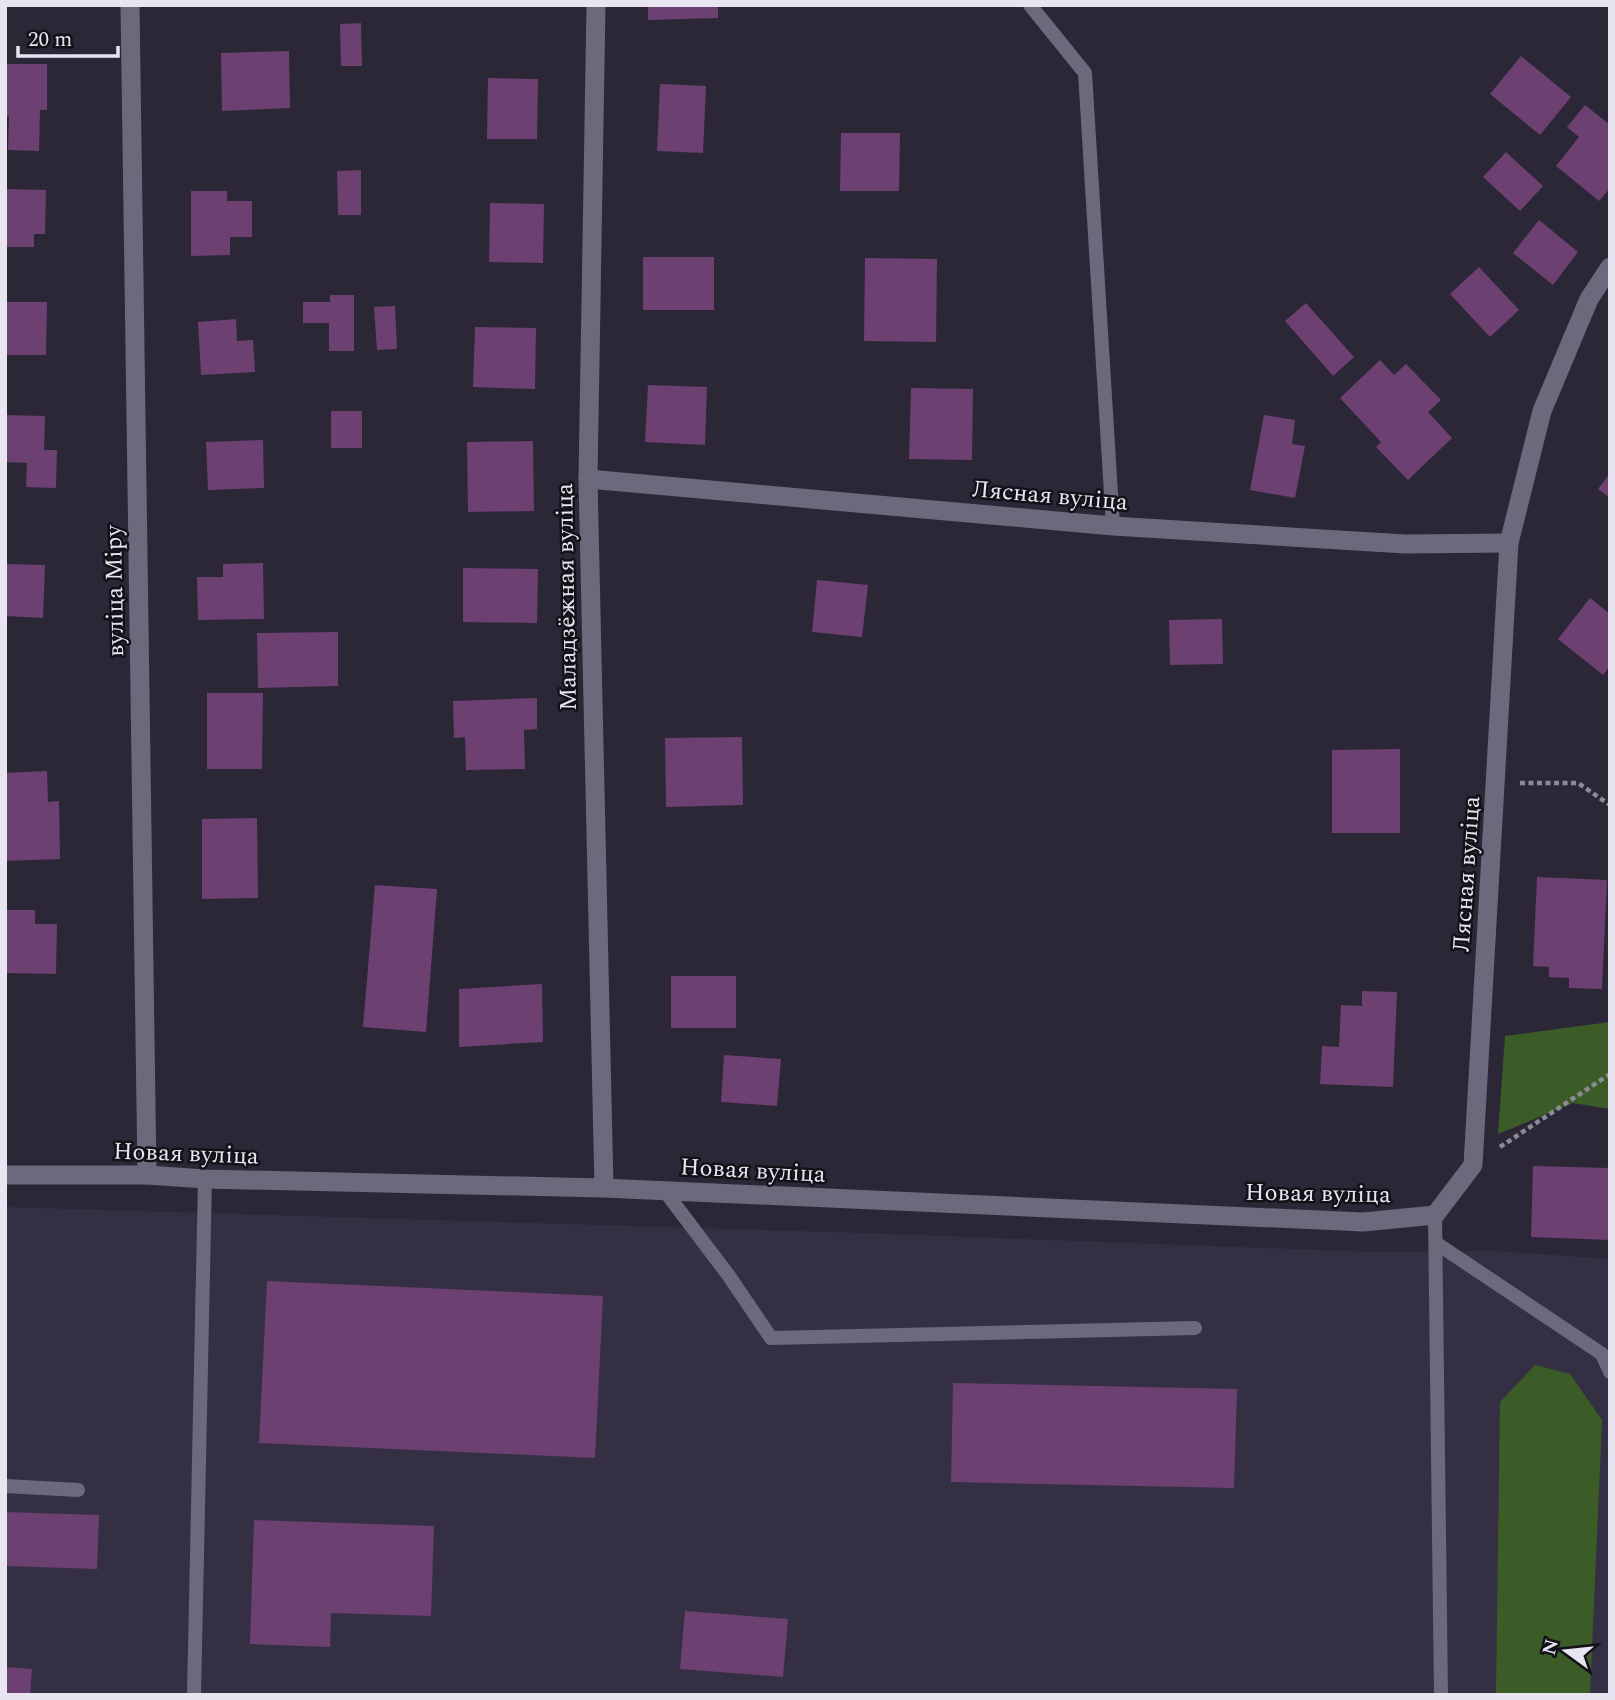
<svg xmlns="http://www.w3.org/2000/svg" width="1615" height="1700" viewBox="0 0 1615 1700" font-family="Spectral,serif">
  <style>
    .built { fill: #352f44 }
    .green { fill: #3c5c27 }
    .building { fill: #6c4070 }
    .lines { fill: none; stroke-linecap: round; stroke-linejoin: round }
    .path { stroke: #8d8a97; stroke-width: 4.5; stroke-dasharray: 5 3.5; stroke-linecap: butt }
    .service { stroke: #6d687b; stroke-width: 14 }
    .minor { stroke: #6d687b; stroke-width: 19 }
    .labels { text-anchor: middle; stroke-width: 5; stroke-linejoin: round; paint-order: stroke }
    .street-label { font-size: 24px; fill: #e8e5f0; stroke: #131118 }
  </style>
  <rect width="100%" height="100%" fill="#2b2737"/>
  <path class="built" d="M5,1207L864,1233L1375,1252L1495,1251L1610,1259V1695H5Z"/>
  <g class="green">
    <path d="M1610,1022V1109L1573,1103L1498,1134L1505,1036Z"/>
    <path d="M1535,1365L1570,1374L1602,1420L1590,1695H1496L1500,1402Z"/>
  </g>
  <g class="building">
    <path d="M648,5H718V18L648,20Z"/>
    <path d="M361,23L362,66H341L340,24Z"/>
    <path d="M289,51L290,108L222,111L221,53Z"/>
    <path d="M1521,56L1571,97L1540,135L1490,94Z"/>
    <path d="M5,64H47V110H40L39,151L8,150L9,116H5Z"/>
    <path d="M488,78L538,79L537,139H487Z"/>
    <path d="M660,84L706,86L703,153L657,151Z"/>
    <path d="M1585,105L1610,125V144L1607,147L1610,149V188L1599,201L1556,166L1579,137L1567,127Z"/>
    <path d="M841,133H900L899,191H840Z"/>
    <path d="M1506,152L1543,186L1520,211L1483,177Z"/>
    <path d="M361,170V215H338L337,171Z"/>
    <path d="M5,189L46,190L45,234H34V247H5Z"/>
    <path d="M191,191H227V201H252V237H230V255L191,256Z"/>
    <path d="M490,203L544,204L543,263L489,262Z"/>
    <path d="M1539,220L1578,252L1553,285L1513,253Z"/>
    <rect x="643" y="257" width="71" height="53"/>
    <path d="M865,258L937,259L936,342L864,341Z"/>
    <path d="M1479,267L1519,310L1490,337L1450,294Z"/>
    <path d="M330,295H354V351H329V323H303V302H330Z"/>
    <path d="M5,302H47L46,355H5Z"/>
    <path d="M1306,303L1354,357L1333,376L1285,321Z"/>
    <path d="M395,306L397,349L377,350L374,307Z"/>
    <path d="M236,319L237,341L253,340L255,372L201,375L198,322Z"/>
    <path d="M475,327L536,328L535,389L473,387Z"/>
    <path d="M1380,360L1394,375L1406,364L1441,400L1428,412L1452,438L1408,480L1376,447L1381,442L1340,398Z"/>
    <path d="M648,385L707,387L705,445L645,442Z"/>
    <path d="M911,388L973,389L972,460L909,459Z"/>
    <rect x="331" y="411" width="31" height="37"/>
    <path d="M5,415L45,416L44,450H57L56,488L26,487L27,463L5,462Z"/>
    <path d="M1264,415L1295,420L1292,444L1305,446L1295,498L1250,490Z"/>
    <path d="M263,440L264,488L208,490L206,442Z"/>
    <path d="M533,441L534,511L468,512L467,442Z"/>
    <path d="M1610,473V498L1598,489Z"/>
    <path d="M263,563L264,619L198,620L197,577H223V564Z"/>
    <path d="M5,564L45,565L43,618L5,616Z"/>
    <path d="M463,568L538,569L537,623L463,622Z"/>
    <path d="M817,580L868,585L862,637L812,632Z"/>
    <path d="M1590,598L1610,614V666L1603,675L1558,639Z"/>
    <path d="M1222,619L1223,664L1170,665L1169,620Z"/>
    <path d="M338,632V686L258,688L257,633Z"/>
    <path d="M207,693H263L262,769H207Z"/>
    <path d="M537,698V729L524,730L525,769L466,770L465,737L454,738L453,701Z"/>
    <path d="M742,737L743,805L666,807L665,738Z"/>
    <path d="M1400,749V833H1332V750Z"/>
    <path d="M47,771L48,802L59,801L60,859L5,861V773Z"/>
    <path d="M257,818L258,898L202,899V819Z"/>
    <path d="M1537,877L1607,880L1602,989L1569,988V978L1549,977V967L1533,966Z"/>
    <path d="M375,885L437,889L426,1032L363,1027Z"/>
    <path d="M5,910H35V924H57L56,974L5,973Z"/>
    <rect x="671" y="976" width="65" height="52"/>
    <path d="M542,984L543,1042L459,1047V989Z"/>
    <path d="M1362,991L1397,992L1393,1087L1320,1084L1322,1046L1339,1047L1341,1005L1362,1006Z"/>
    <path d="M724,1055L781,1059L777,1106L721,1102Z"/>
    <path d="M1533,1166L1610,1168V1240L1531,1237Z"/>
    <path d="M267,1281L603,1296L595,1458L259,1443Z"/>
    <path d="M953,1383L1237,1389L1234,1488L951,1482Z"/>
    <path d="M5,1512L99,1515L97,1569L5,1566Z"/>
    <path d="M254,1520L434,1526L431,1616L331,1613L330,1647L250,1644Z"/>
    <path d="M685,1611L788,1619L783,1677L680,1669Z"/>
    <path d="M5,1667L32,1669L30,1695H5Z"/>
  </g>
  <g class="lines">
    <g class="path">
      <path d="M1520,783H1578L1610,805"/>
      <path d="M1500,1147L1610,1074"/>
    </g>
    <g class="service">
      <path d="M1030,5L1085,73L1113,526"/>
      <path d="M664,1190L729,1276L771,1338L1195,1328"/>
      <path d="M1435,1215L1441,1695"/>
      <path d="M1436,1243L1602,1354L1610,1372"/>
      <path d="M5,1486L78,1490"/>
      <path d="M194,1695L205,1179"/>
    </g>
    <g class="minor">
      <path d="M130,5L147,1175"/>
      <path d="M596,5L588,479L604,1188"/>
      <path d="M588,479L1113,526L1405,544L1509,543"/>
      <path d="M5,1175H147L205,1179L604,1188L1363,1222L1435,1215L1473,1165L1509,543L1542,411L1589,299L1610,267"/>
    </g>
  </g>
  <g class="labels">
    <g class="street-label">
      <text transform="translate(1050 495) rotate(5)" y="8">Лясная вуліца</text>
      <text transform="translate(114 591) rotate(-91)" y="8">вуліца Міру</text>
      <text transform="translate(566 597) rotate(-91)" y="8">Маладзёжная вуліца</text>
      <text transform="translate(1466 874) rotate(-86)" y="8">Лясная вуліца</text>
      <text transform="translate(186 1153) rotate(2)" y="8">Новая вуліца</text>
      <text transform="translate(753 1170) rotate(3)" y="8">Новая вуліца</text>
      <text transform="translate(1318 1193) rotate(1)" y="8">Новая вуліца</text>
    </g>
  </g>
  <rect width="1615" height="1700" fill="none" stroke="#e8e5f0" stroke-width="14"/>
  <g transform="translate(1566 1651) rotate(285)" stroke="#131118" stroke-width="5" paint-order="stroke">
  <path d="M0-5L12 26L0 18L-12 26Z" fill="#e8e5f0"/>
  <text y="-10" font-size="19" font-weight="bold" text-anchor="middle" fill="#e8e5f0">N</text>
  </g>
  <path d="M18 46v10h100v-10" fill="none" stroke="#e8e5f0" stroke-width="3.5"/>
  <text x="28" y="46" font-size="21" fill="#e8e5f0" stroke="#131118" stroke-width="5" paint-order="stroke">20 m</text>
</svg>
